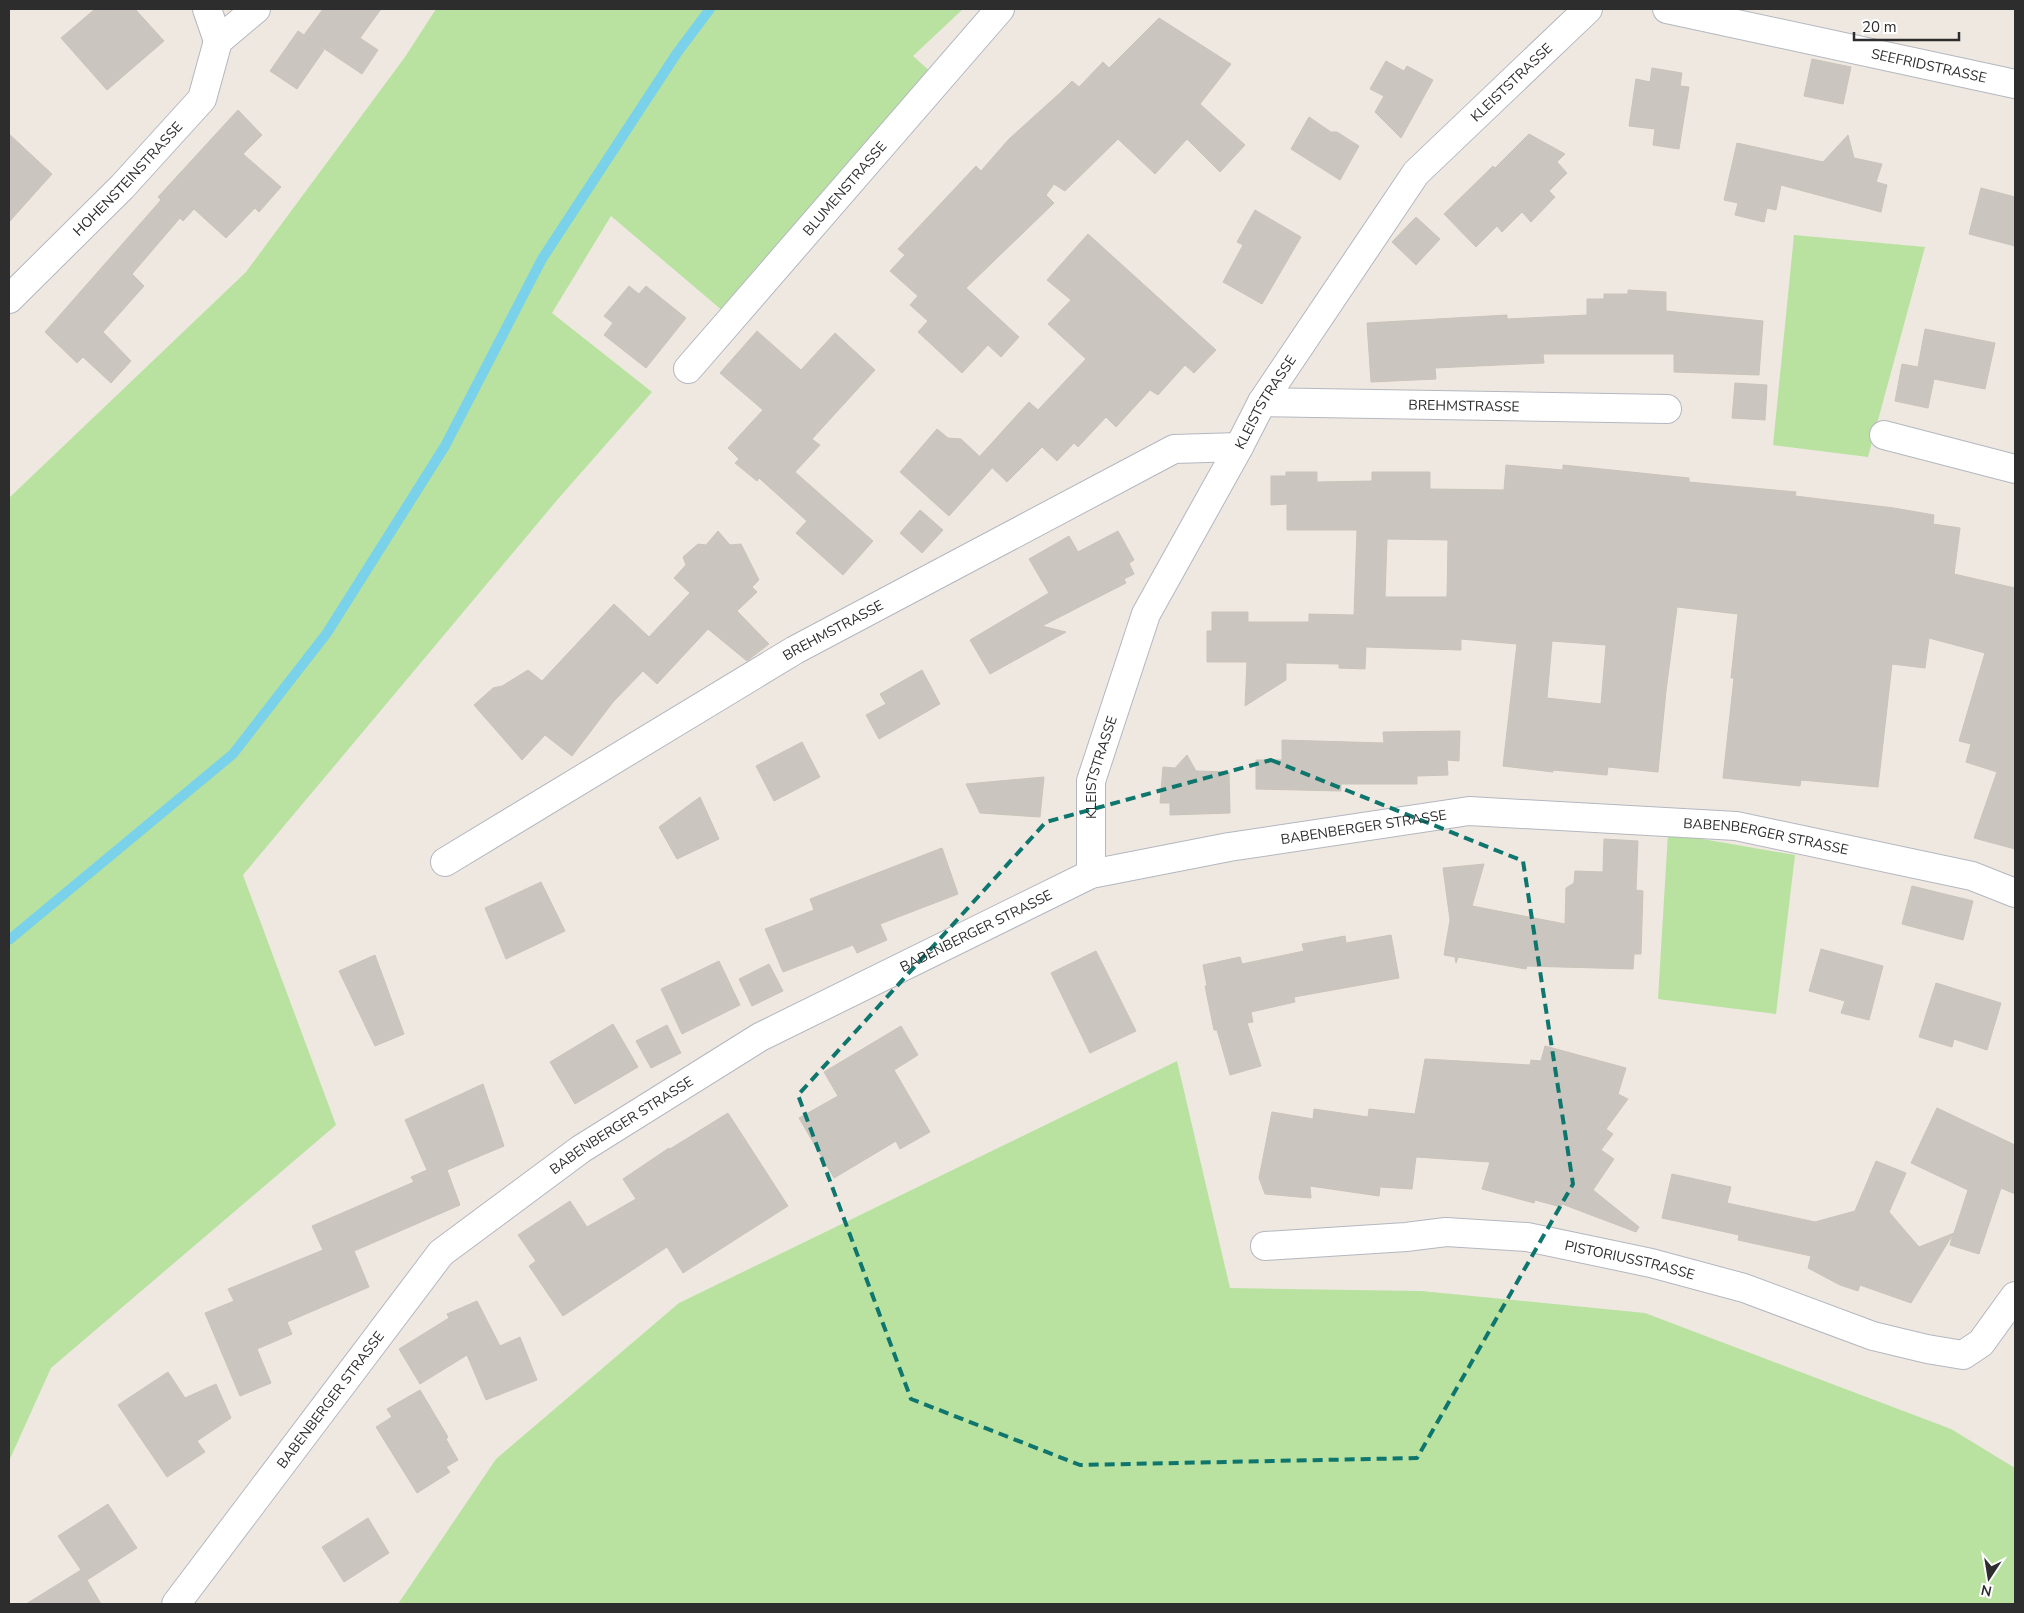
<svg xmlns="http://www.w3.org/2000/svg" width="2024" height="1613" viewBox="0 0 2024 1613" font-family="'Nunito Sans',sans-serif">
  <style>
    .green { fill: #b9e2a0 }
    .lines { fill: none; stroke-linecap: round; stroke-linejoin: round }
    .stream { stroke: #79d1ea; stroke-width: 10 }
    .building { fill: #cac6bf; stroke: #cac3ba; fill-rule: evenodd }
    .minor-casing { stroke: #b4b7c0; stroke-width: 30 }
    .minor { stroke: #fff; stroke-width: 28 }
    .marked { fill: none; stroke: #0f766e; stroke-width: 4; stroke-dasharray: 10 6; stroke-linejoin: round }
    .labels { text-anchor: middle; stroke-width: 4; stroke-linejoin: round; paint-order: stroke }
    .street-label { font-size: 14px; fill: #2d2d2d; stroke: #fff }
  </style>
  <rect width="100%" height="100%" fill="#eee8e1"/>
  <g class="green">
    <path d="M436,9H963L913,56L933,74L724,312L611,216L552,313L652,392L558,499L243,875L336,1125L51,1368L9,1461V498L246,272L405,57Z"/>
    <path d="M1794,235L1925,247L1868,457L1773,445Z"/>
    <path d="M1668,833L1795,855L1776,1014L1658,999Z"/>
    <path d="M1177,1061L1230,1288L1421,1291L1645,1313L1951,1429L2015,1468V1604H398L496,1459L679,1303Z"/>
  </g>
  <g class="lines">
    <path class="stream" d="M9,940L233,754L327,633L445,446L542,259L677,53L710,9"/>
  </g>
  <g class="building">
    <path d="M95,9H135L164,41L107,90L61,38Z"/>
    <path d="M323,9H381L360,38L378,50L362,74L308,38L324,50L297,89L270,71L298,31L304,35Z"/>
    <path d="M1159,18L1231,64L1200,104L1245,145L1220,172L1187,139L1155,174L1118,139L1065,191L1054,184L1046,195L1054,203L966,288L1019,337L1001,357L988,345L962,373L918,332L928,321L910,305L918,296L890,271L905,255L898,249L976,166L981,171L1009,139L1061,92L1072,81L1079,87L1103,62L1109,68Z"/>
    <path d="M1812,59L1851,67L1843,104L1804,96Z"/>
    <path d="M1386,61L1404,71L1407,66L1433,80L1401,138L1375,112L1384,96L1370,89Z"/>
    <path d="M1652,68L1682,73L1680,86L1689,87L1679,149L1653,145L1655,129L1629,126L1636,79L1650,82Z"/>
    <path d="M238,110L262,135L243,154L281,187L259,212L255,208L226,238L194,209L183,221L180,218L132,274L144,286L103,332L131,361L111,383L83,357L77,363L45,332L161,200L158,197Z"/>
    <path d="M1309,117L1331,132H1337L1359,146L1340,180L1291,149Z"/>
    <path d="M9,134L52,174L9,222Z"/>
    <path d="M1529,134L1565,154L1557,162L1567,173L1549,191L1555,197L1531,222L1522,212L1502,232L1497,226L1476,247L1444,214L1493,166L1495,168Z"/>
    <path d="M1848,135L1854,158L1882,164L1876,182L1887,185L1881,212L1781,185L1776,210L1767,208L1764,222L1735,215L1738,203L1724,200L1737,143L1823,162Z"/>
    <path d="M1981,188L2015,197V246L1969,234Z"/>
    <path d="M1255,210L1301,237L1262,304L1223,282L1243,245L1237,242Z"/>
    <path d="M1416,217L1440,239L1416,265L1392,242Z"/>
    <path d="M1088,234L1216,350L1194,373L1185,365L1158,395L1150,390L1116,427L1106,417L1078,447L1074,443L1057,461L1042,447L1007,482L980,456L1029,402L1038,410L1086,359L1048,324L1071,300L1047,280Z"/>
    <path d="M629,286L639,294L646,286L686,318L646,368L604,335L613,323L604,316Z"/>
    <path d="M1628,290L1666,292V311L1763,321L1759,375L1674,372V354H1543L1544,363L1435,368L1436,379L1371,382L1367,323L1507,315V319L1587,315V299H1604V294H1628Z"/>
    <path d="M1925,329L1995,343L1985,389L1934,379L1928,408L1895,401L1902,364L1918,367Z"/>
    <path d="M757,331L801,370L835,333L875,370L812,439L820,445L795,472L873,541L843,575L796,533L807,521L759,478L757,481L735,463L739,459L728,448L763,410L720,373Z"/>
    <path d="M1735,383L1767,385L1765,420L1732,418Z"/>
    <path d="M937,429L948,438L961,439L992,468L949,516L900,472Z"/>
    <path d="M1506,465L1563,470V465L1689,478V482L1796,492L1795,496L1894,508L1934,515L1933,524L1960,528L1954,574L2015,588V849L1974,838L1997,772L1966,762L1971,744L1959,741L1985,653L1929,638L1925,668L1892,664L1878,787L1801,780L1800,786L1723,778L1734,678H1731L1738,614L1677,607L1666,691L1658,772L1608,767L1607,775L1553,770V772L1503,766L1517,644L1461,639V650L1366,647L1365,669L1339,668V664L1286,663V680L1245,706L1247,662H1207V631H1212V612H1248V622H1309V614L1354,615L1357,530H1287V504L1271,505V476H1286V472H1317V482L1372,481V472H1430V489L1504,490ZM1387,539L1448,540L1447,597H1385ZM1552,641L1606,645L1601,704L1547,698Z"/>
    <path d="M920,510L943,530L922,553L900,533Z"/>
    <path d="M718,531L730,545L741,544L759,580L752,587L757,592L737,611L769,644L747,661L708,629L657,684L643,671L613,702L572,756L545,735L522,760L474,705L493,688L502,686L528,670L542,681L614,604L649,637L690,593L674,578L686,565L683,557L698,544L706,545Z"/>
    <path d="M1118,531L1134,560L1129,563L1134,574L1124,579L1126,583L1042,626L1066,632L990,674L970,640L1049,593L1029,559L1069,536L1078,552Z"/>
    <path d="M922,670L940,704L879,739L866,715L886,704L880,694Z"/>
    <path d="M1460,731L1459,761L1447,760L1448,775L1417,776V784H1341V791L1256,789V760H1282V740L1384,743L1383,732Z"/>
    <path d="M802,742L820,777L774,801L756,766Z"/>
    <path d="M1187,755L1196,771L1229,772L1230,813L1170,815V803H1160L1163,767L1175,768Z"/>
    <path d="M1044,777L1040,817L980,813L966,784Z"/>
    <path d="M700,797L719,839L677,859L659,827Z"/>
    <path d="M1604,839L1638,841L1636,890L1643,891L1641,954H1634L1633,969L1527,966L1526,969L1458,957L1456,963L1455,957L1444,955L1450,920L1443,868L1484,864L1472,906L1565,924L1566,888L1574,883L1575,871L1603,872Z"/>
    <path d="M942,848L958,894L880,924L887,940L857,953L853,945L783,972L765,929L814,910L810,899Z"/>
    <path d="M541,882L565,931L506,959L485,908Z"/>
    <path d="M1912,886L1973,901L1963,940L1902,924Z"/>
    <path d="M1391,935L1399,978L1294,997L1295,1002L1251,1012L1253,1022L1247,1023L1261,1066L1230,1075L1217,1030H1214L1205,986H1207L1203,965L1240,957L1242,964L1304,951L1302,944L1345,936L1346,943Z"/>
    <path d="M1821,949L1883,966L1869,1020L1841,1013L1845,1001L1809,991Z"/>
    <path d="M1096,951L1136,1031L1090,1053L1051,973Z"/>
    <path d="M375,955L404,1034L375,1046L339,971Z"/>
    <path d="M719,961L740,1005L682,1034L661,989Z"/>
    <path d="M769,964L783,991L752,1006L739,979Z"/>
    <path d="M1936,983L2001,1003L1987,1050L1954,1039L1952,1047L1919,1037Z"/>
    <path d="M613,1024L638,1067L575,1104L550,1062Z"/>
    <path d="M667,1025L681,1053L651,1068L636,1041Z"/>
    <path d="M901,1026L918,1055L894,1070L930,1132L900,1149L896,1141L834,1178L799,1118L838,1096L824,1072Z"/>
    <path d="M1545,1046L1626,1068L1618,1094L1628,1099L1606,1129L1613,1134L1601,1150L1614,1159L1593,1190L1639,1227L1636,1232L1562,1204L1561,1207L1535,1200L1534,1203L1482,1189L1490,1162L1416,1157L1412,1189L1380,1187L1379,1196L1310,1186L1311,1198L1265,1194L1259,1178L1272,1112L1313,1119L1314,1109L1368,1117L1369,1109L1415,1114L1425,1059L1530,1065L1531,1060L1541,1061Z"/>
    <path d="M483,1084L504,1146L447,1170L460,1205L354,1251L369,1287L287,1322L292,1334L257,1349L271,1383L240,1396L205,1313L234,1301L228,1289L323,1250L312,1226L414,1182L411,1177L427,1170L405,1120Z"/>
    <path d="M1937,1108L2015,1145V1194L2001,1188L1979,1254L1950,1245L1953,1234L1911,1303L1860,1285L1858,1291L1840,1285L1808,1268L1811,1256L1738,1240L1739,1235L1662,1218L1672,1174L1731,1187L1727,1203L1815,1222L1855,1211L1876,1161L1906,1173L1889,1212L1919,1247L1954,1233L1968,1190L1911,1163Z"/>
    <path d="M728,1113L788,1206L683,1273L667,1247L563,1316L529,1266L536,1261L518,1235L570,1201L587,1227L636,1199L623,1179L669,1148L670,1149Z"/>
    <path d="M477,1301L500,1346L520,1337L537,1380L486,1400L467,1355L420,1384L399,1349L449,1318L447,1314Z"/>
    <path d="M168,1372L185,1398L216,1384L231,1418L197,1441L205,1452L167,1477L118,1405Z"/>
    <path d="M420,1390L448,1437L446,1439L458,1460L446,1467L450,1472L417,1493L376,1427L392,1417L387,1409Z"/>
    <path d="M108,1504L137,1548L87,1580L84,1575L101,1604H26L81,1570L58,1536Z"/>
    <path d="M368,1518L389,1553L344,1582L322,1547Z"/>
  </g>
  <g class="lines">
    <g class="minor-casing">
      <g id="minor">
        <path d="M207,9L218,41"/>
        <path id="s1" d="M1667,9L2015,84"/>
        <path id="s2" d="M9,299L122,187L202,99L218,41L256,9"/>
        <path id="s3" d="M688,369L1000,9"/>
        <path id="s4" d="M1262,402L1667,409"/>
        <path d="M1884,435L2015,469"/>
        <path id="s5" d="M445,862L795,650L1174,449L1239,447"/>
        <path id="s6" d="M1091,874V781L1146,614L1239,447L1262,402L1416,173L1588,9"/>
        <path id="s7" d="M1265,1246L1406,1237L1446,1232L1527,1237L1651,1263L1744,1288L1873,1336L1927,1349L1963,1355L1981,1343L2015,1296"/>
        <path id="s8" d="M176,1604L441,1253L581,1149L760,1037L1091,874L1229,847L1469,811L1736,826L1972,876L2015,893"/>
      </g>
    </g>
    <use href="#minor" class="minor"/>
  </g>
  <path class="marked" d="M1271,760L1523,861L1573,1184L1417,1458L1080,1465L911,1399L798,1095L1046,822Z"/>
  <g class="labels">
    <g class="street-label">
      <text dy="5" stroke="none"><textPath href="#s1" startOffset="268">SEEFRIDSTRASSE</textPath></text>
      <text dy="5" stroke="none"><textPath href="#s6" startOffset="918">KLEISTSTRASSE</textPath></text>
      <text dy="5" stroke="none"><textPath href="#s2" startOffset="169">HOHENSTEINSTRASSE</textPath></text>
      <text dy="5" stroke="none"><textPath href="#s3" startOffset="239">BLUMENSTRASSE</textPath></text>
      <text dy="5" stroke="none"><textPath href="#s6" startOffset="512">KLEISTSTRASSE</textPath></text>
      <text dy="5" stroke="none"><textPath href="#s4" startOffset="202">BREHMSTRASSE</textPath></text>
      <text dy="5" stroke="none"><textPath href="#s5" startOffset="452">BREHMSTRASSE</textPath></text>
      <text dy="5" stroke="none"><textPath href="#s6" startOffset="108">KLEISTSTRASSE</textPath></text>
      <text dy="5" stroke="none"><textPath href="#s8" startOffset="1471">BABENBERGER STRASSE</textPath></text>
      <text dy="5" stroke="none"><textPath href="#s8" startOffset="1876">BABENBERGER STRASSE</textPath></text>
      <text dy="5" stroke="none"><textPath href="#s8" startOffset="1066">BABENBERGER STRASSE</textPath></text>
      <text dy="5" stroke="none"><textPath href="#s8" startOffset="661">BABENBERGER STRASSE</textPath></text>
      <text dy="5" stroke="none"><textPath href="#s7" startOffset="368">PISTORIUSSTRASSE</textPath></text>
      <text dy="5" stroke="none"><textPath href="#s8" startOffset="256">BABENBERGER STRASSE</textPath></text>
    </g>
  </g>
  <rect width="2024" height="1613" fill="none" stroke="#2d2d2d" stroke-width="20"/>
  <g transform="translate(1989 1578) rotate(192)" stroke="#ffffff" stroke-width="4" paint-order="stroke">
  <path d="M0-4L9 19L0 12L-9 19Z" fill="#2d2d2d"/>
  <text y="-8" font-size="14" font-weight="bold" text-anchor="middle" fill="#2d2d2d">N</text>
  </g>
  <path d="M1854 32v8h105v-8" fill="none" stroke="#2d2d2d" stroke-width="2.5"/>
  <text x="1862" y="32" font-size="15" fill="#2d2d2d" stroke="#ffffff" stroke-width="4" paint-order="stroke">20 m</text>
</svg>
